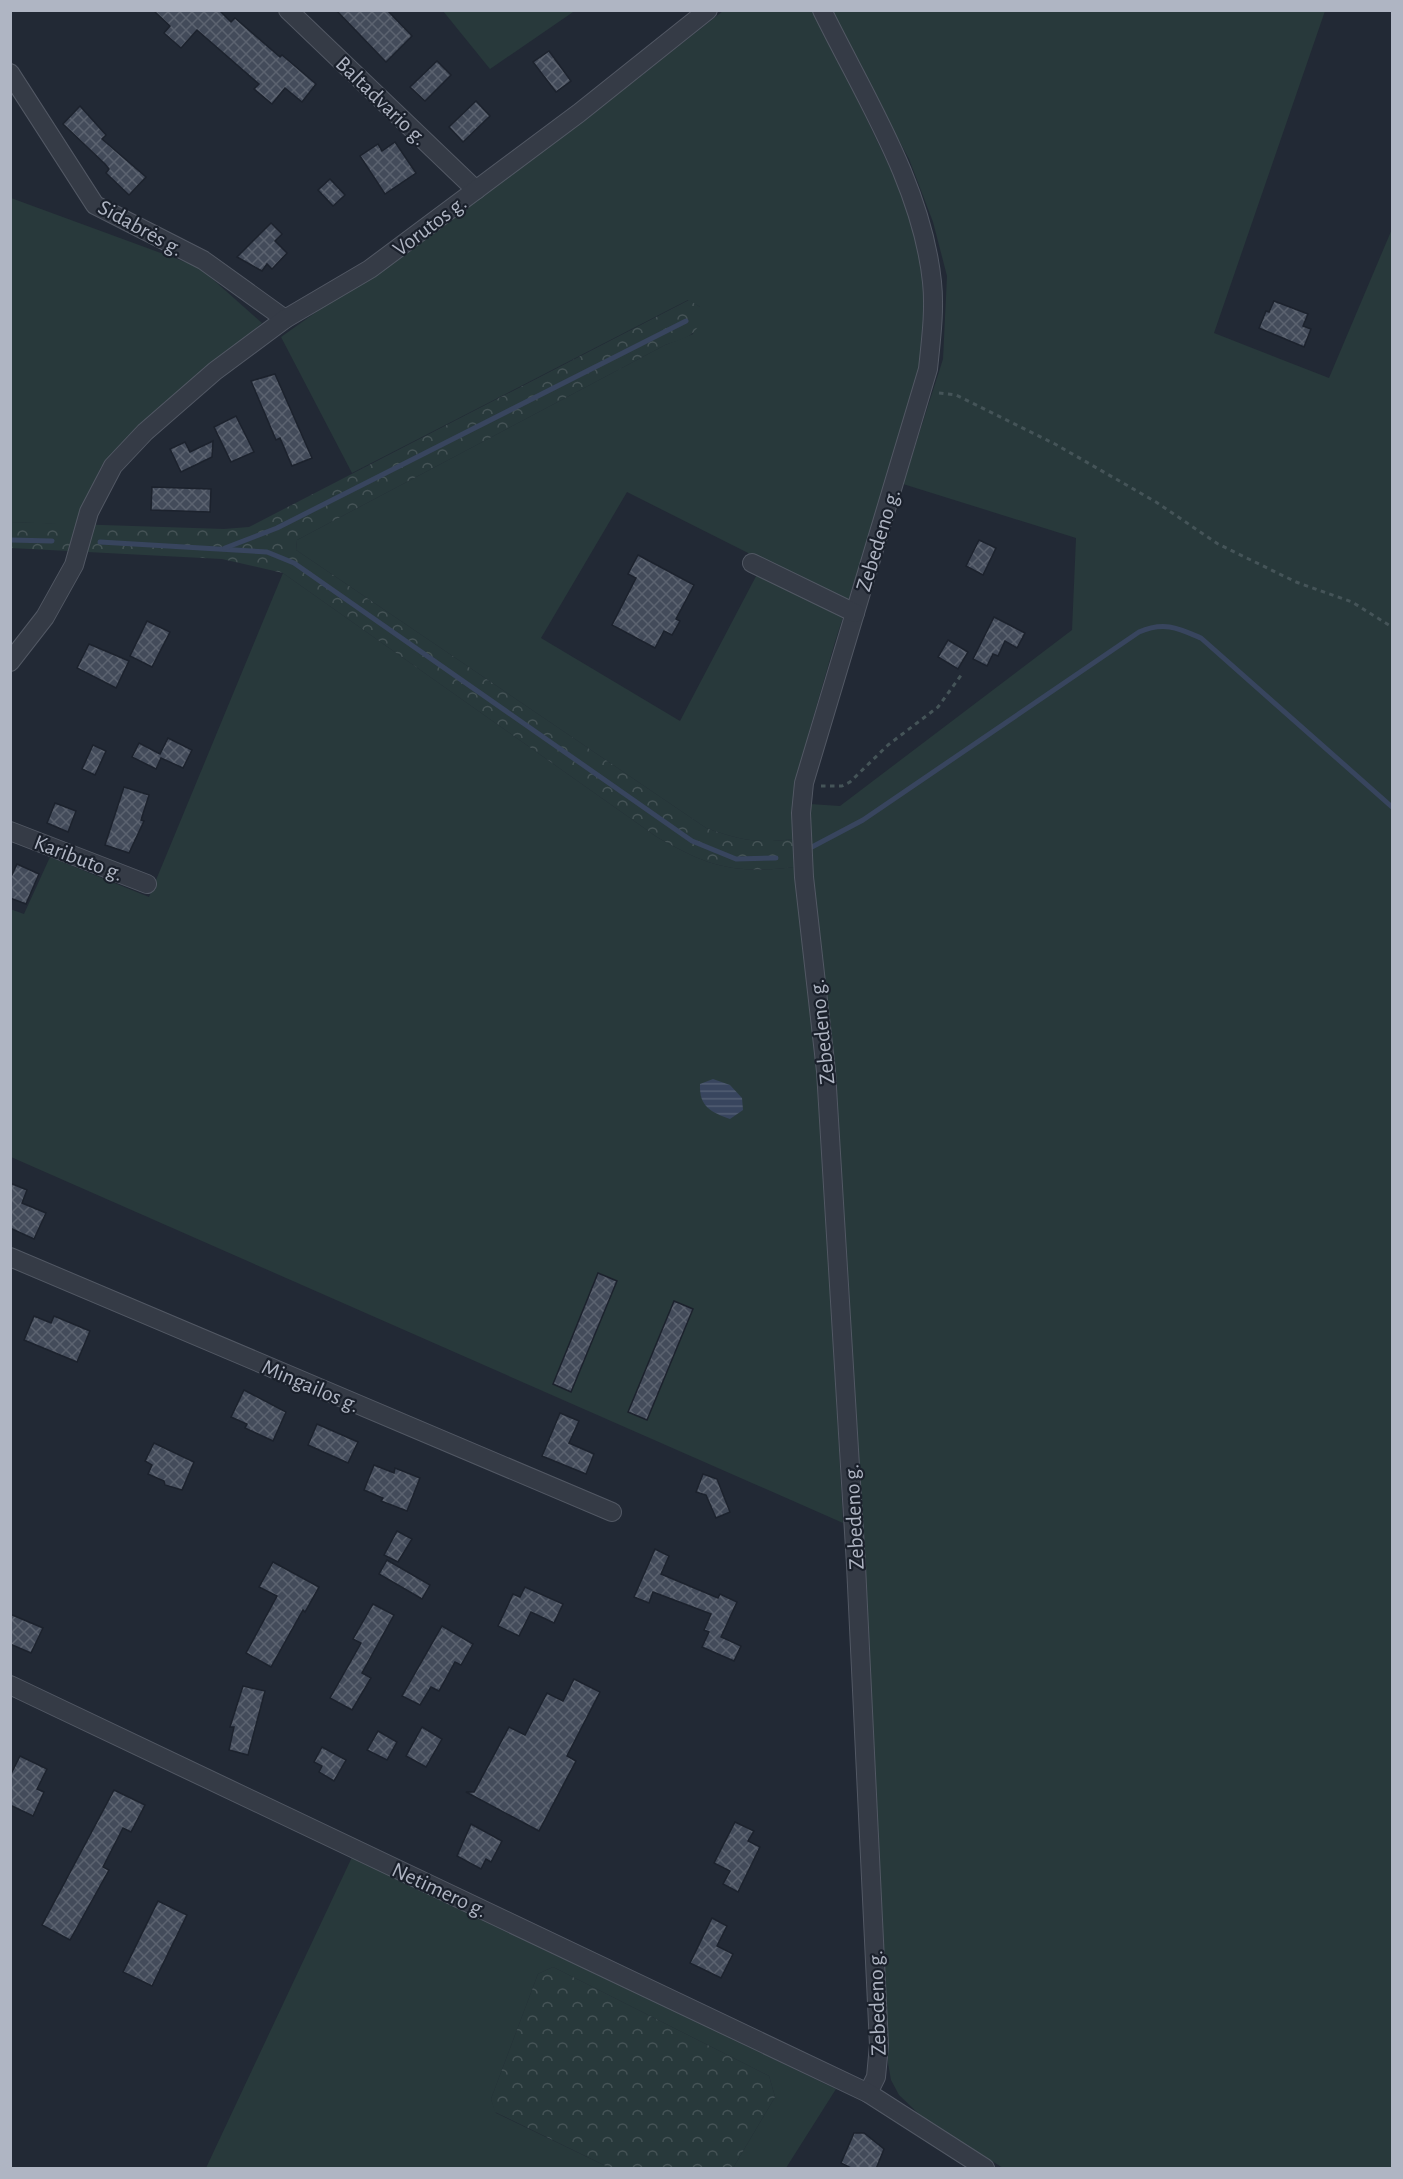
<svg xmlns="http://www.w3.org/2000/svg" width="1403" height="2179" viewBox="0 0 1403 2179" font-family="'Alegreya Sans',sans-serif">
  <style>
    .grass { fill: #28393b; fill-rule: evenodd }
    .forest { fill: url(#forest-crowns) }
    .water { fill: url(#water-rules) }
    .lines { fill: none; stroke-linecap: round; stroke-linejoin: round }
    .stream { stroke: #38455e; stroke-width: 5 }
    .building { fill: url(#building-cross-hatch); stroke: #1c222d; stroke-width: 1.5 }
    .minor-casing { stroke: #525864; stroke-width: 20 }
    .path { stroke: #455458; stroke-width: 3; stroke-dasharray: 4.5 4.5; stroke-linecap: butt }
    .minor { stroke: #353b46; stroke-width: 18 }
    .labels { text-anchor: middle; stroke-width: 4.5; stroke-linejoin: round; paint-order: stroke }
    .street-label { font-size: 22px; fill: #afb5c3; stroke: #1a202b }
  </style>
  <defs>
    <pattern id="forest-crowns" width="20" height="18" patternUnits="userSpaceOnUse" patternTransform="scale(1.5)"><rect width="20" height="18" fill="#28393b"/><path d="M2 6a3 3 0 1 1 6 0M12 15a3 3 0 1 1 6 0" fill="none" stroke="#455356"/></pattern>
    <pattern id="water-rules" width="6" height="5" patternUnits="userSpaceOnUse" patternTransform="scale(1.5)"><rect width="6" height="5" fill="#38455e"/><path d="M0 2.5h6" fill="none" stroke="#525e73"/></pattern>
    <pattern id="building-cross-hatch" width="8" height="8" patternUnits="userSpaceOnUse" patternTransform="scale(1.5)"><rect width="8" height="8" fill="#434b5a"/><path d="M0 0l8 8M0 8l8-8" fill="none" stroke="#5c6370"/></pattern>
  </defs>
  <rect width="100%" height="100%" fill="#222935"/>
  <g class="grass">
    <path d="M576,10L490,69L443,11V10Z"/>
    <path d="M723,11H815L902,193L923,259L927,332L910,407L835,642L809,732L797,788L793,839C757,844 740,840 706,828L296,550L297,540L665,345L693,334L700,307L688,300L352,473L281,337L571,131ZM627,492L764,561L680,721L541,638Z"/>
    <path d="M829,11H1325L1214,333L1329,378L1392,229V2168H1003L921,2116L899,2095L891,2080L888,2063L836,1098L810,848V804L840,806L1072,630L1076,538L903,484L943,359L947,276L933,222L909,159Z"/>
    <path d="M11,198L199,267L262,323L122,444L101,467L86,499L79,525L11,522Z"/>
    <path d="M283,573L657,837C709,867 734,874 794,867L816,1051L821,1121L843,1523L11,1157L10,909L24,914L50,857L149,897Z"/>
    <path d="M353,1855L836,2089L786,2168H733L775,2097L769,2076L553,1967L538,1974L491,2099L496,2113L610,2168H206Z"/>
  </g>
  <g class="forest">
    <path d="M689,300L700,307C702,336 689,336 665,345L297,540L296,550L706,828C740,840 757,844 793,839L794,867C734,874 709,867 657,837L283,573L222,559L11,548L10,522L224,529L249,527Z"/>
    <path d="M553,1967L769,2076L775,2097L733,2168H610L495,2112L491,2099L538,1974Z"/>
  </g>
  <path class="water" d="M713,1079L730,1085L742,1098L743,1110L730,1119C711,1112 699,1107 700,1084Z"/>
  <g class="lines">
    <g class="stream">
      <path d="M10,540L52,541"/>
      <path d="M100,542L267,552L294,563L692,841L736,859L776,858"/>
      <path d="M225,548L277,528L686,321"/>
      <path d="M810,848L863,820L1139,632C1164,621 1178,628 1201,638L1392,807"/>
    </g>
  </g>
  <g class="building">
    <path d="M153,10H219L231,22L235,18L280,57L282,55L316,84L302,102L285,88L272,104L254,89L259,84L197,30L181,48L164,33L170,26Z"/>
    <path d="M336,10H387L412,36L386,62Z"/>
    <path d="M549,51L571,81L556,92L533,62Z"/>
    <path d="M437,61L451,75L425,101L410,87Z"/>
    <path d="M476,101L490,116L463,142L449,127Z"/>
    <path d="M80,106L106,135L102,139L146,177L129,195L106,173L109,169L105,164L63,124Z"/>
    <path d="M395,142L416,173L385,194L360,156L378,144L382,151Z"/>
    <path d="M330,179L345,195L333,206L318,190Z"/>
    <path d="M271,223L282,234L275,241L287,253L272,269L267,264L262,271L237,257Z"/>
    <path d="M1274,301L1308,314L1303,326L1311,329L1304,347L1259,328L1266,311L1269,312Z"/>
    <path d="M275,374L312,458L292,466L280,438L276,440L251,381Z"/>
    <path d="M236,416L254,452L231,462L214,427Z"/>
    <path d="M213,441L212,457L181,472L170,449L185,442L190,452Z"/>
    <path d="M152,487L211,489L210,512L151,510Z"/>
    <path d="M979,540L996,548L983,575L966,566Z"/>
    <path d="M638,555L694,585L676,619L680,621L672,635L664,631L655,648L612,625L636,578L628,574Z"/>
    <path d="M994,617L1025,633L1017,648L1005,641L998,656L993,654L987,666L973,659Z"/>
    <path d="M147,621L170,632L152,667L130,656Z"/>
    <path d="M948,640L968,652L958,669L938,657Z"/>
    <path d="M89,644L129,661L116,688L77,668Z"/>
    <path d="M168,738L192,750L183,768L161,758L156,769L132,757L139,743L160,754Z"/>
    <path d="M93,745L106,751L95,775L82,769Z"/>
    <path d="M124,787L149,795L141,820L144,821L129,853L105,845Z"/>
    <path d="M55,803L76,811L68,832L47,823Z"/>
    <path d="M17,864L39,874L26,904L10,898V879Z"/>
    <path d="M10,1183L27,1190L22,1203L46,1213L34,1239L10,1228Z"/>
    <path d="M598,1273L617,1281L571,1392L553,1384Z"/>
    <path d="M674,1301L693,1309L647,1420L628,1412Z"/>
    <path d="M34,1316L51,1323L54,1316L90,1331L77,1362L24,1340Z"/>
    <path d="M244,1390L286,1412L273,1441L245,1428L247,1424L231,1417Z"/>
    <path d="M560,1413L579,1421L569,1443L594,1454L586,1474L542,1456Z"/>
    <path d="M317,1424L358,1442L348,1463L308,1445Z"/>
    <path d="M154,1443L194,1462L182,1490L165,1485L164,1481L148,1474L152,1465L145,1461Z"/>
    <path d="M374,1465L394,1473L395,1468L420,1478L407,1511L381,1501L383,1498L364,1490Z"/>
    <path d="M703,1474L717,1479L730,1512L716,1518L706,1495L696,1492Z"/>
    <path d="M397,1531L412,1539L398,1562L384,1555Z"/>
    <path d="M655,1549L669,1556L661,1574L718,1598L720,1594L737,1602L721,1637L741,1646L734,1661L702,1647L709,1632L704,1630L711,1614L653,1592L649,1603L634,1597Z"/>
    <path d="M387,1560L430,1585L422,1599L379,1574Z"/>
    <path d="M273,1562L319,1587L305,1612L303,1610L271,1667L246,1653L277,1596L259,1587Z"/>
    <path d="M525,1587L563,1604L554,1623L531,1612L519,1636L498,1626L513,1594L520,1597Z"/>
    <path d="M373,1604L394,1615L362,1673L371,1678L352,1710L330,1698L361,1643L353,1639Z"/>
    <path d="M10,1614L43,1628L31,1653L10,1644Z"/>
    <path d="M442,1626L473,1644L461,1665L455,1662L439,1691L431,1687L420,1705L402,1696Z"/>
    <path d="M574,1679L600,1692L567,1756L576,1761L539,1831L466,1792H474L509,1727L525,1735L547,1693L563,1701Z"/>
    <path d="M243,1686L265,1691L248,1755L229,1750L234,1727H230Z"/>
    <path d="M422,1727L442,1739L426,1767L406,1756Z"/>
    <path d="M378,1731L397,1742L387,1760L367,1750Z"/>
    <path d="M322,1747L346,1760L334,1781L319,1772L322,1766L314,1762Z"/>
    <path d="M20,1756L47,1769L37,1789L44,1792L33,1816L10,1805V1776Z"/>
    <path d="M114,1790L145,1805L131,1832L123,1828L103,1867L109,1870L70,1940L42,1925Z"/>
    <path d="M735,1822L754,1831L748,1841L760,1847L738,1892L723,1884L730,1871L714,1863Z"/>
    <path d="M471,1824L502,1841L491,1862L486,1859L481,1869L457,1856Z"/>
    <path d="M158,1901L187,1915L152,1986L123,1972Z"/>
    <path d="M712,1918L727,1926L717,1946L733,1954L721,1978L690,1963Z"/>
    <path d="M854,2133H864L884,2149L876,2169H853L841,2163Z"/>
  </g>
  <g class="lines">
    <g class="minor-casing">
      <g id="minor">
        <path d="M288,10L476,190"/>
        <path d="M822,10C864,96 922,185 932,282C935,310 931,340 928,369L804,783L801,813L804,877L826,1071L856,1565L879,2045L876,2077L868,2093"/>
        <path d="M10,73L95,205L203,260L285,319"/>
        <path d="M752,563L855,613"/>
        <path d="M10,662L45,617L74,565L89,512L113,466L145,432L215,371L285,319L370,269L579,113L708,10"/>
        <path d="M10,831L147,884"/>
        <path d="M10,1257L612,1512"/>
        <path d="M10,1685L868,2093L985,2168"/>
      </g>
    </g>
    <g class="path">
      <path d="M939,393L956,395L1055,444L1156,502L1218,544L1296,582L1352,602L1392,627"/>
      <path d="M821,786H842L850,782L888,745L938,707L962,674"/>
    </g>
    <use href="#minor" class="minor"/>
  </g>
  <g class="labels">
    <g class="street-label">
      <text transform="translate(382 100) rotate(44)" y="8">Baltadvario g.</text>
      <text transform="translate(429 225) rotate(-37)" y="8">Vorutos g.</text>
      <text transform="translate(141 227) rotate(29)" y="8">Sidabrės g.</text>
      <text transform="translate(877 540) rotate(-73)" y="8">Zebedeno g.</text>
      <text transform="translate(79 857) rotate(21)" y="8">Kaributo g.</text>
      <text transform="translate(821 1032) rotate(-96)" y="8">Zebedeno g.</text>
      <text transform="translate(311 1385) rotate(23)" y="8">Mingailos g.</text>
      <text transform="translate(853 1517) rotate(-93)" y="8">Zebedeno g.</text>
      <text transform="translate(440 1889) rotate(25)" y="8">Netimero g.</text>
      <text transform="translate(876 2003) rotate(-92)" y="8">Zebedeno g.</text>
    </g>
  </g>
  <rect width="1403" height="2179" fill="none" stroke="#afb5c3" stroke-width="24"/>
</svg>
